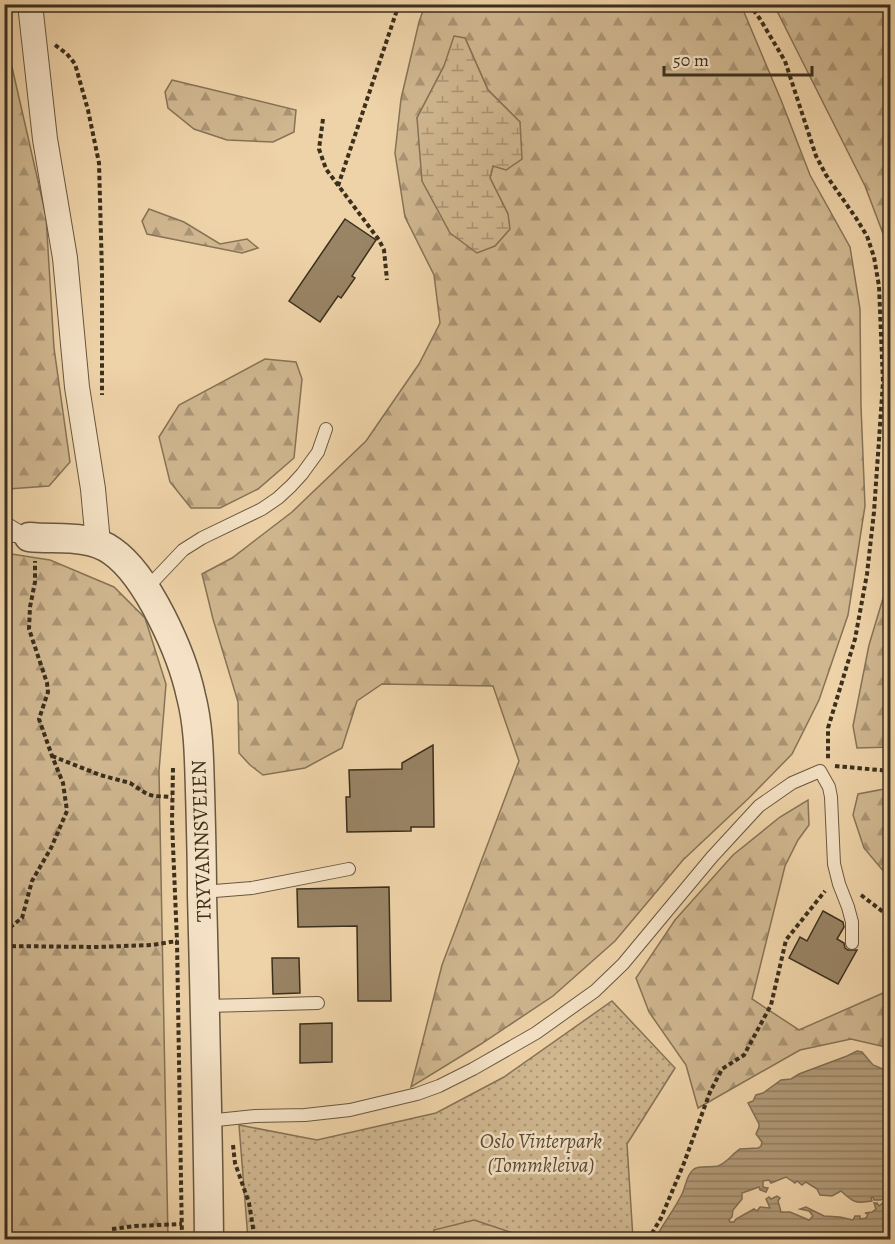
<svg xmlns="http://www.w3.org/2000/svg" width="895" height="1244" viewBox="0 0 895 1244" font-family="Alegreya,serif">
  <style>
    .green { fill: url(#green-dots); stroke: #867356; stroke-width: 1.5 }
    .forest { fill: url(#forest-firs); stroke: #867356; stroke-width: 1.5; fill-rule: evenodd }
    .wetland { fill: url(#wetland-marsh); stroke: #867356; stroke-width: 1.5 }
    .water { fill: url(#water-rules); stroke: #827054; stroke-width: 1.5; fill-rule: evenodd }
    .building { fill: #998465; stroke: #3b2f1d; stroke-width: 1.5 }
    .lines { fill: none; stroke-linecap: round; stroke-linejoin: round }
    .service-casing { stroke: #685840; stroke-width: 14 }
    .minor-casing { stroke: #685840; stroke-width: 26 }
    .tertiary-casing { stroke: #685840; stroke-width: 31 }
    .path { stroke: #3b2f1d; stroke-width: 4; stroke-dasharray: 4.5 3; stroke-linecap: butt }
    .service { stroke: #f5e2c6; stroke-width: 12 }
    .minor { stroke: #f5e2c6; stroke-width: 24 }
    .tertiary { stroke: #f5e2c6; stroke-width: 28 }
    .labels { text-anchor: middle; stroke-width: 5; stroke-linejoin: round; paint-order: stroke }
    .street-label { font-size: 21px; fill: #3b2f1d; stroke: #f5e2c6 }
    .park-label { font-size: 21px; font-style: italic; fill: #594a34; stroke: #f5e2c6 }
  </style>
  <defs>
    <pattern id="green-dots" width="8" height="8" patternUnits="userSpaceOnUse" patternTransform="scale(1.5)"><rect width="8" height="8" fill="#d0b790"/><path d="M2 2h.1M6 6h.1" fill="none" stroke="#aa9575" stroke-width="1.8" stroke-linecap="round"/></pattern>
    <pattern id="forest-firs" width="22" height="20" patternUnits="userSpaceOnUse" patternTransform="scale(1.5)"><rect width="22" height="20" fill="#d0b790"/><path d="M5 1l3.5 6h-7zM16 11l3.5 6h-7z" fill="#aa9575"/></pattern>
    <pattern id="wetland-marsh" width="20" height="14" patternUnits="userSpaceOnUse" patternTransform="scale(1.5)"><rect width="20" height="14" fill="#d0b790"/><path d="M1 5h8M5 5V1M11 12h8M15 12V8" fill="none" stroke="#aa9575"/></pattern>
    <pattern id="water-rules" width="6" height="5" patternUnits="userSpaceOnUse" patternTransform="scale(1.5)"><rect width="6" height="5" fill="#b29b79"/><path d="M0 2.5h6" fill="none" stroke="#927f63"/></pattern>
  </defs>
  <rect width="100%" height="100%" fill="#efd3a8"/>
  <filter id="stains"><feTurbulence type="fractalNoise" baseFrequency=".00333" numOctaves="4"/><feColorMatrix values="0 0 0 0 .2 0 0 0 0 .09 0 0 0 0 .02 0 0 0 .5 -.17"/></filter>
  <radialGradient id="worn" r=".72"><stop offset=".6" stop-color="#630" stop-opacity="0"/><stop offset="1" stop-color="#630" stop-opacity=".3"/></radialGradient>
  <path class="green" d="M612,1001L675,1068L627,1144L633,1239H515L510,1232L434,1230L432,1239H248L239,1125L317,1140L436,1113L504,1077Z"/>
  <g class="forest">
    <path d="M425,5H741L781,100L810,175L850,247L860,309L861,406L865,506L848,615L819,700L792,754L750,797L683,860L615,941L553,996L481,1044L411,1087L442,965L519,761L493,686L382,684L357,701L342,748L305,768L263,775L250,765L239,753L238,702L213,619L202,574L232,558L292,512L366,441L419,364L440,323L434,275L405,217L395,153L401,99L419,22ZM465,38L488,90L520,122L493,166L490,178L508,214L417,118L444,66Z"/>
    <path d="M774,5H890V252L865,186Z"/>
    <path d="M12,67L46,216L54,348L70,462L49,486L8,489L4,487V72Z"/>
    <path d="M172,80L296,110L294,132L273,142L227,140L194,129L168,108L165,92Z"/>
    <path d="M149,209L184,222L220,244L247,239L258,248L242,253L147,234L142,221Z"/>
    <path d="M265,359L296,362L302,379L294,458L258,489L220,508H191L170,482L159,437L179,405Z"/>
    <path d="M5,553L50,560L114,587L145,618L166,684L159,771L168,1239H5Z"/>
    <path d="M890,575V685L885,696L890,732V747L857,748L853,726L869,645Z"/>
    <path d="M890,788V879L864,848L853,815L858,794Z"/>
    <path d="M808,800L809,825L798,840L785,866L752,999L799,1030L890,990V1048L851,1039L800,1050L698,1108L686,1065L649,1012L636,978L675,920L733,855L780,817Z"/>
    <path d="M474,1220L510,1232L515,1239H432L434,1230Z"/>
  </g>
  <path class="wetland" d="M454,36L465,38L488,90L520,122L522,159L506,170L493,166L490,178L508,214L510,229L495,246L477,253L450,233L422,181L417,118L444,66Z"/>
  <path class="water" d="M857,1051L862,1052L873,1065L890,1072V1239H655C663,1224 674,1210 682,1194C686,1186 686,1175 694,1169C701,1165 710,1168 718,1166C728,1162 732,1154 740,1149L758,1148L761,1146L762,1142L756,1134L759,1127V1124L748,1103L753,1101L756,1095L763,1093L781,1080L791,1079L799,1074L847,1056ZM786,1177L795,1183L797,1181L802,1185L806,1182L817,1189L820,1195L832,1196L841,1191C853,1202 855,1204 872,1201L871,1198L873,1197L874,1200H880L884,1199L885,1201L879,1206L877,1203H874L876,1209L872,1212L865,1213L868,1214L866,1218L860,1219V1216H855L853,1220L840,1217L824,1216L806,1207L800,1209L809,1211L813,1216L809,1220L790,1212H781L778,1201L780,1198L777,1196L771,1199L769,1197L766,1199L770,1208L760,1207L757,1211L754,1209L736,1219L734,1222H730L729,1220L732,1217L733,1210L742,1199V1193L759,1187L760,1190L766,1192L768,1188L763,1187V1181L769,1180L771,1183Z"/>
  <g class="building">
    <path d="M345,219L376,240L352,276L355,278L341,298L338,296L320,322L289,301Z"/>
    <path d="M433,745L434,827H411V831L347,832L346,797H350L349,770L402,769V763Z"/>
    <path d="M389,887L391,1001H358L357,926L298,927L297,889Z"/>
    <path d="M823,911L843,922L844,927L837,939L844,943L845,948L848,950H857L838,984L789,958L800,937L807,941Z"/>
    <path d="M272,958H299L300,993L273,994Z"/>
    <path d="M332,1023V1062L300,1063V1024Z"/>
  </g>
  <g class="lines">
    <g class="service-casing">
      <g id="service">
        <path d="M4,522L29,537"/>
        <path d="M4,535L25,537"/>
        <path d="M146,589L183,550L202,538L262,509L278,498L291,486L302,474L318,452L326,429"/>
        <path d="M202,892L252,888L349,869"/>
        <path d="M205,1006L318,1003"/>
        <path d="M207,1121L255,1116L305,1115L350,1110L417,1094L439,1086L473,1069L536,1033L595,991L623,964L712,857L759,806L792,783L820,771L829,787L831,797L834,864L839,884L848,907L852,922V943"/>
      </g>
    </g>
    <g class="minor-casing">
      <path id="minor" d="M30,4L45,139L65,258L77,387L93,489L98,543"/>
    </g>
    <g class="tertiary-casing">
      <path id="tertiary" d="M29,537C56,540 89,534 112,551C148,576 182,654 191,696C199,727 199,759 200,791C201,826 202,860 202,895C205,1010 208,1125 209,1240"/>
    </g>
    <g class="path">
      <path d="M749,4L760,19L785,61L816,156L826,175L856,218L867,236L874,257L879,286L883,382L874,512L867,574L855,639L828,728V760"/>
      <path d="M55,45L67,54L75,64L88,110L99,163L102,273V395"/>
      <path d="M323,119L319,149L326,169L379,240L384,250L387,280"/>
      <path d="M338,186L399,4"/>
      <path d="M883,382L890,380"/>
      <path d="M52,756L100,775L130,783L147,794L154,796L172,797"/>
      <path d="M835,766L890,771"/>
      <path d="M173,768L172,822L177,941L182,1240"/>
      <path d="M861,895L890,917"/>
      <path d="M4,932L22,918L32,881L51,848L67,811L63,783L52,756L39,719L48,692L47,683L29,629L30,607L35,582V561"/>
      <path d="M4,946L97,947L152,945L177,941"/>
      <path d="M233,1145L235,1163L249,1203L255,1240"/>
      <path d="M112,1229L135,1226L182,1224"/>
      <path d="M648,1240L661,1218L684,1163L710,1092L722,1069L744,1055L771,1005L786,940L825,891"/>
    </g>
    <use href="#service" class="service"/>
    <use href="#minor" class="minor"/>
    <use href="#tertiary" class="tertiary"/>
  </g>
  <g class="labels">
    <g class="street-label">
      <text transform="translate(201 841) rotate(-92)" y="7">TRYVANNSVEIEN</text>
    </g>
    <g class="park-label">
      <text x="541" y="1148">Oslo Vinterpark<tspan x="541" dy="24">(Tommkleiva)</tspan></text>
    </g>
  </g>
  <rect width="895" height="1244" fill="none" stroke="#efd3a8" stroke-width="24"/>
  <rect x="6" y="6" width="883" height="1232" fill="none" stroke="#3b2f1d" stroke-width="3"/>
  <rect x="12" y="12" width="871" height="1220" fill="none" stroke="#3b2f1d" stroke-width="1.5"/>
  <path d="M664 66v9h148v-9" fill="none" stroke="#3b2f1d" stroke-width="3"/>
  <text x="673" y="66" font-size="18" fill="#3b2f1d" stroke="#f5e2c6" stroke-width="4.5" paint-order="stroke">50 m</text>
  <rect width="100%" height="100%" filter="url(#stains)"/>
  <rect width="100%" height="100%" fill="url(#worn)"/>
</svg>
